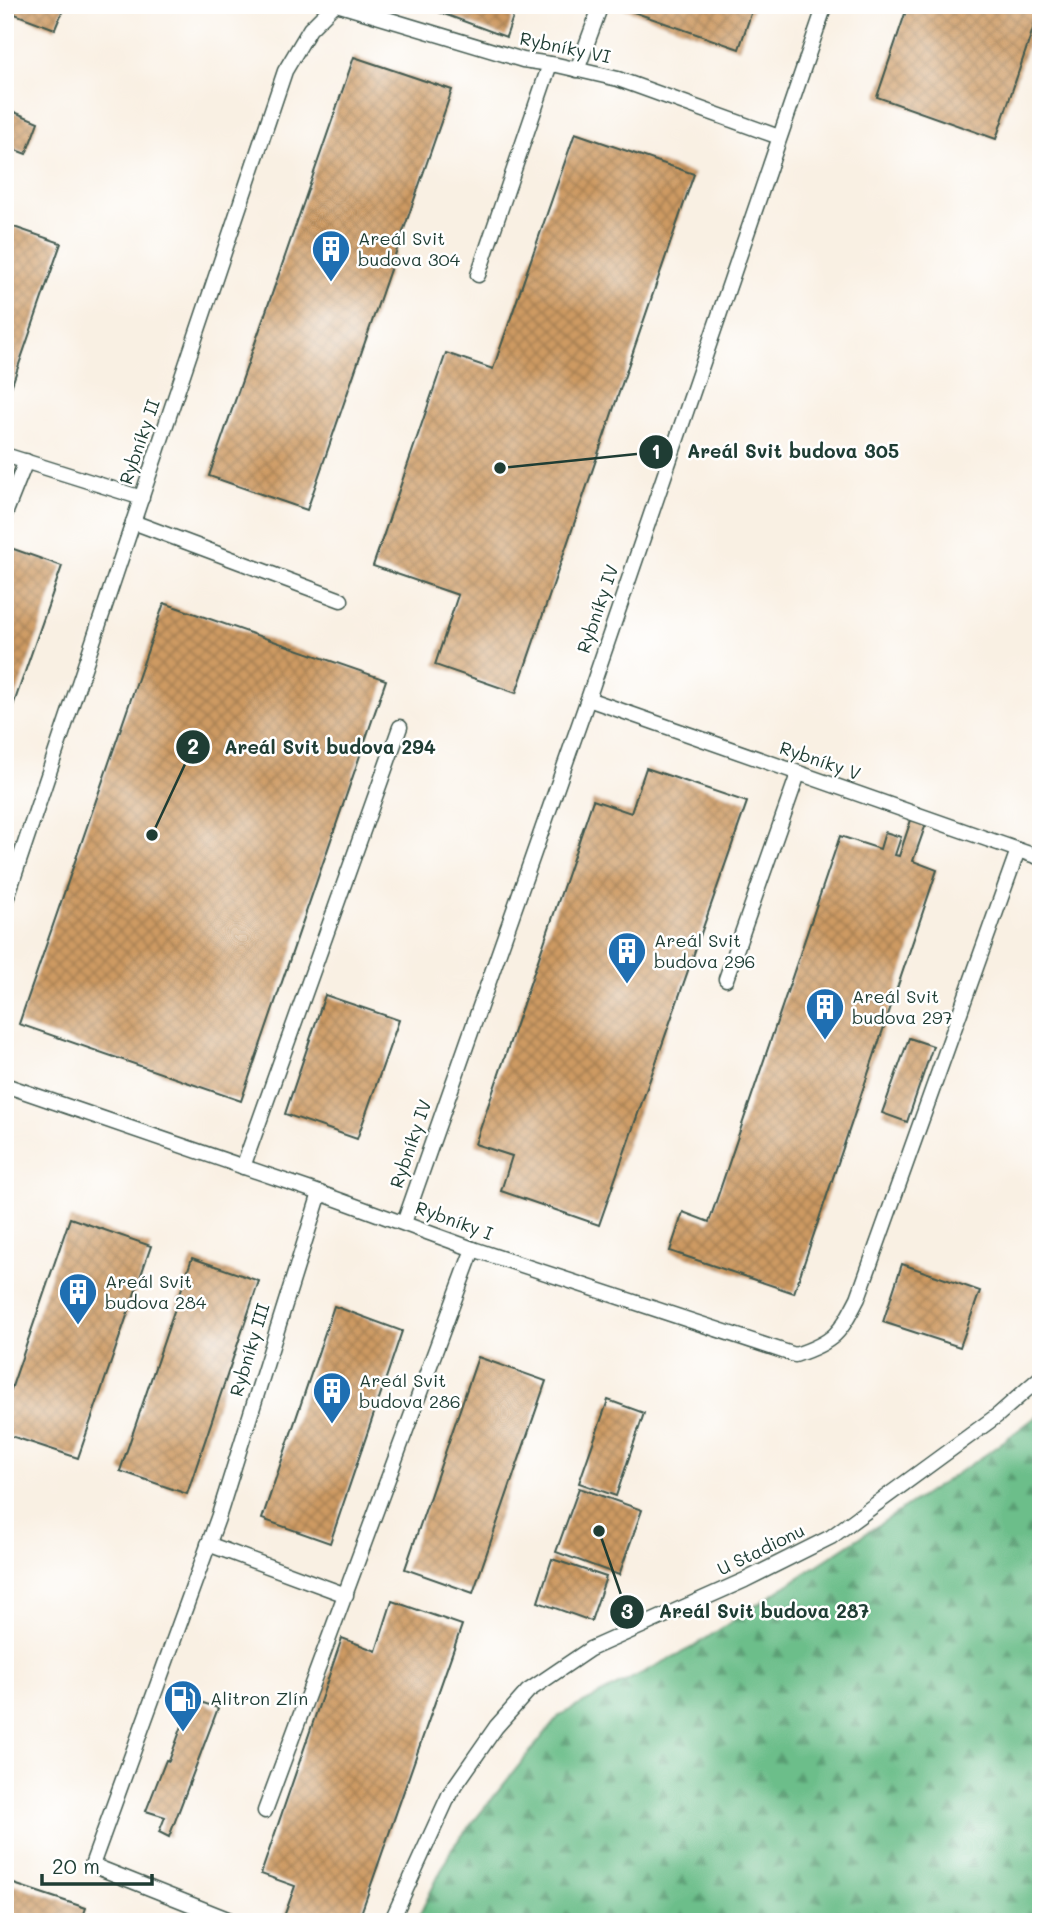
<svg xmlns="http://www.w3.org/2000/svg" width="1046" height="1927" viewBox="0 0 1046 1927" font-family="Mali,sans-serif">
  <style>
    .forest { fill: url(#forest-firs); stroke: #467e5f; stroke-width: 2 }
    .building { fill: url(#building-cross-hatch) }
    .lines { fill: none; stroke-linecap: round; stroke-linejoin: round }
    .lane-casing { stroke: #40584e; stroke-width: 17 }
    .lane { stroke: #fff; stroke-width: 14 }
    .labels { text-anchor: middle; stroke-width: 5; stroke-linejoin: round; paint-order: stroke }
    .street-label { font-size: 18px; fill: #1f3d34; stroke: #fff }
    .poi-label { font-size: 18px; fill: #1f3d34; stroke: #fff; text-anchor: start }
    .leader { fill: none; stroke: #1f3d34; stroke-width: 2.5 }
    .callout-dot { fill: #1f3d34; stroke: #fff; stroke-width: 2.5 }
    .mark-label { font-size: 21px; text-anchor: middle; font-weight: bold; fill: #fff }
    .callout-label { font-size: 19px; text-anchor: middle; font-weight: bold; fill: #1f3d34; stroke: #fff; stroke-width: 5; stroke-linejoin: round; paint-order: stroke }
  </style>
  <defs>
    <pattern id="forest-firs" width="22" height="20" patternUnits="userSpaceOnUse" patternTransform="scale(1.75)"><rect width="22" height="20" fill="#6cbe8a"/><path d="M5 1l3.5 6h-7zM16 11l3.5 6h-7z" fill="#589c72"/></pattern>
    <pattern id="building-cross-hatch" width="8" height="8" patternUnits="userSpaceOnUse" patternTransform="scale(1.75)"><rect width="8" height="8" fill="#cd9a62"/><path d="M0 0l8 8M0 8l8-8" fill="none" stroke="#a67f52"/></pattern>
  </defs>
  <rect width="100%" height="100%" fill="#fff"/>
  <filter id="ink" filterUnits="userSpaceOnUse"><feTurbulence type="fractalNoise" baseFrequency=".0143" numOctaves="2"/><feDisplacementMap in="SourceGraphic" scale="14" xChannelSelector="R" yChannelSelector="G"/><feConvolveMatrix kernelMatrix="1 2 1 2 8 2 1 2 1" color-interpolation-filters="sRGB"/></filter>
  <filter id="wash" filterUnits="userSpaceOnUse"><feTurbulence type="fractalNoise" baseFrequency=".00686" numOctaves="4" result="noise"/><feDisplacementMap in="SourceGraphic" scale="28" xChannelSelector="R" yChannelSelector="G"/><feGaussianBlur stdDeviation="1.57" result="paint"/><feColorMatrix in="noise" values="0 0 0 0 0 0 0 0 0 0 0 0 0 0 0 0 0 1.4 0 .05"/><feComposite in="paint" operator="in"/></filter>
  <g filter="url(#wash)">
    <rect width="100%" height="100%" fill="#f9f0e3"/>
    <path class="forest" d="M1041,1413V1922H416L452,1848L560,1715L693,1647L988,1453Z"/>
    <g id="blocks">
      <g class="building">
        <path d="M15,5H65L55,29L12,13Z"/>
        <path d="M420,5H517L506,37Z"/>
        <path d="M620,5H754L739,49L619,7Z"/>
        <path d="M908,5H1041L996,139L877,97Z"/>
        <path d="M354,57L452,90L307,510L209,476Z"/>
        <path d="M5,108L38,122L26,154L5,146Z"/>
        <path d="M575,133L694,174L516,693L435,665L458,595L373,566L446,353L493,369Z"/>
        <path d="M5,224L61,243L6,402H5Z"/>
        <path d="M5,546L62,566L6,726H5Z"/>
        <path d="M164,603L386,680L241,1101L19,1024Z"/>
        <path d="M646,768L747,802L599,1225L501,1191L512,1156L475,1144L593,800L631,813Z"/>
        <path d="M911,820L926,824L913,861L937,870L794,1293L670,1251L683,1212L709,1222L840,836L880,849L885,832L901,837L895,855L899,856Z"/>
        <path d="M325,995L399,1020L357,1139L285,1114Z"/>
        <path d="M909,1038L933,1046L907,1122L882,1113Z"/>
        <path d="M70,1218L151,1246L78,1458L5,1434V1407Z"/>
        <path d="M192,1258L259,1281L187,1494L120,1471Z"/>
        <path d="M902,1264L980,1291L960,1347L883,1322Z"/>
        <path d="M334,1306L402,1331L330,1543L262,1519Z"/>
        <path d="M478,1357L546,1381L473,1593L405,1569Z"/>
        <path d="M608,1400L644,1413L616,1496L579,1483Z"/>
        <path d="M579,1488L642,1510L619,1575L556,1552Z"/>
        <path d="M552,1559L606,1577L591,1621L538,1602Z"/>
        <path d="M392,1601L462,1625L358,1922H282L295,1886L261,1874L342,1638L376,1651Z"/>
        <path d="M192,1699L218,1708L169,1837L159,1832L165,1817L146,1811L166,1760L169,1761Z"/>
        <path d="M5,1881L86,1908L81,1922H5Z"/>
      </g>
    </g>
  </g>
  <g filter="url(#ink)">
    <use href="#blocks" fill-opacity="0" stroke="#40584e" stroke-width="2"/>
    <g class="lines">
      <g class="lane-casing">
        <g id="lane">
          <path d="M340,5L523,60L557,65L618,79L779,137"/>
          <path d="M577,70L601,5"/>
          <path d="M478,275L550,64"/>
          <path d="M5,455L142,498"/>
          <path d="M5,514L26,461"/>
          <path d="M133,522L341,600"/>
          <path d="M588,699L1041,858"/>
          <path d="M5,903L285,71L310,29L334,5"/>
          <path d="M726,979L798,774"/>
          <path d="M5,1085L320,1193L473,1249L795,1355C835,1342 840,1333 858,1298L1018,850"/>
          <path d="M243,1167L400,727"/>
          <path d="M404,1223L588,699L825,5"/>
          <path d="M208,1544L346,1595"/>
          <path d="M265,1811L473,1249"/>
          <path d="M235,1922L92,1865L218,1518L320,1193"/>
          <path d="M391,1922L450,1793L496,1727L528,1691L590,1649L745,1580L831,1537L998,1415L1041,1377"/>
        </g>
      </g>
      <use href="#lane" class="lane"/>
    </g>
  </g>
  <defs>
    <g id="building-pin" transform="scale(2.0125)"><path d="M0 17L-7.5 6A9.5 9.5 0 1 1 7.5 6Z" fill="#1f6fb2" stroke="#fff"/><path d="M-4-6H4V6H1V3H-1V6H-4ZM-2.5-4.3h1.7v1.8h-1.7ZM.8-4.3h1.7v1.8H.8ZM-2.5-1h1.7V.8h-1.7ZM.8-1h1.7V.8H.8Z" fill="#fff"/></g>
    <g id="fuel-pin" transform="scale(2.0125)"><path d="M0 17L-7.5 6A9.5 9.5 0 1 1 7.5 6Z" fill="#1f6fb2" stroke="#fff"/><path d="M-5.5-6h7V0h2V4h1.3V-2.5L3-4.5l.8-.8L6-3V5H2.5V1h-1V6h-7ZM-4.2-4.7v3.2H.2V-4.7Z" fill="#fff"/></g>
  </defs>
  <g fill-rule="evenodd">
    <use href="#building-pin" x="331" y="249"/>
    <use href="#building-pin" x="627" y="951"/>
    <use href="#building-pin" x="825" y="1007"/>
    <use href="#building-pin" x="78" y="1292"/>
    <use href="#building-pin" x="332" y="1391"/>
    <use href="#fuel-pin" x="183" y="1699"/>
  </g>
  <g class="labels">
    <g class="street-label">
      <text transform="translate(565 48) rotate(12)" y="6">Rybníky VI</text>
      <text transform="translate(140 442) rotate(-71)" y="6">Rybníky II</text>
      <text transform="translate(598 609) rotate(-71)" y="6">Rybníky IV</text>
      <text transform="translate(820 761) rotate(19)" y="6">Rybníky V</text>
      <text transform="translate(411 1144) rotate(-71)" y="6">Rybníky IV</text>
      <text transform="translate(454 1221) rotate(20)" y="6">Rybníky I</text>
      <text transform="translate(250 1350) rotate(-73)" y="6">Rybníky III</text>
      <text transform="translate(761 1550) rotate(-26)" y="6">U Stadionu</text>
    </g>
    <g class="poi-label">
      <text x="358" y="245">Areál Svit<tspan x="358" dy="21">budova 304</tspan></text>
      <text x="654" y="947">Areál Svit<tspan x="654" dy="21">budova 296</tspan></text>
      <text x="852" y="1003">Areál Svit<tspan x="852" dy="21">budova 297</tspan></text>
      <text x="105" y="1288">Areál Svit<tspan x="105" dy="21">budova 284</tspan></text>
      <text x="359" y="1387">Areál Svit<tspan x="359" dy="21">budova 286</tspan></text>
      <text x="210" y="1705">Alitron Zlín</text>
    </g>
  </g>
  <path class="leader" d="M500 468L656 452M152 835L193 747M599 1531L627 1612"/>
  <g class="callout-dot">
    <circle cx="500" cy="468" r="7"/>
    <circle cx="152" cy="835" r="7"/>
    <circle cx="599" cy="1531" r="7"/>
    <circle cx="656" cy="452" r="18"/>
    <circle cx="193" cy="747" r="18"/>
    <circle cx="627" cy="1612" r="18"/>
  </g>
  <g class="mark-label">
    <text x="656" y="459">1</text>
    <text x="193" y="754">2</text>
    <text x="627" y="1619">3</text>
  </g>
  <g class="callout-label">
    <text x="793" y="458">Areál Svit budova 305</text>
    <text x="330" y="754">Areál Svit budova 294</text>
    <text x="764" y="1618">Areál Svit budova 287</text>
  </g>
  <rect width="1046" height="1927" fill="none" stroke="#fff" stroke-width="28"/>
  <path d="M42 1874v10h110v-10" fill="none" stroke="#1f3d34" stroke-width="3.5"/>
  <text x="52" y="1874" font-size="21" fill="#1f3d34" stroke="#ffffff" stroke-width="5" paint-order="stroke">20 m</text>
</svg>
